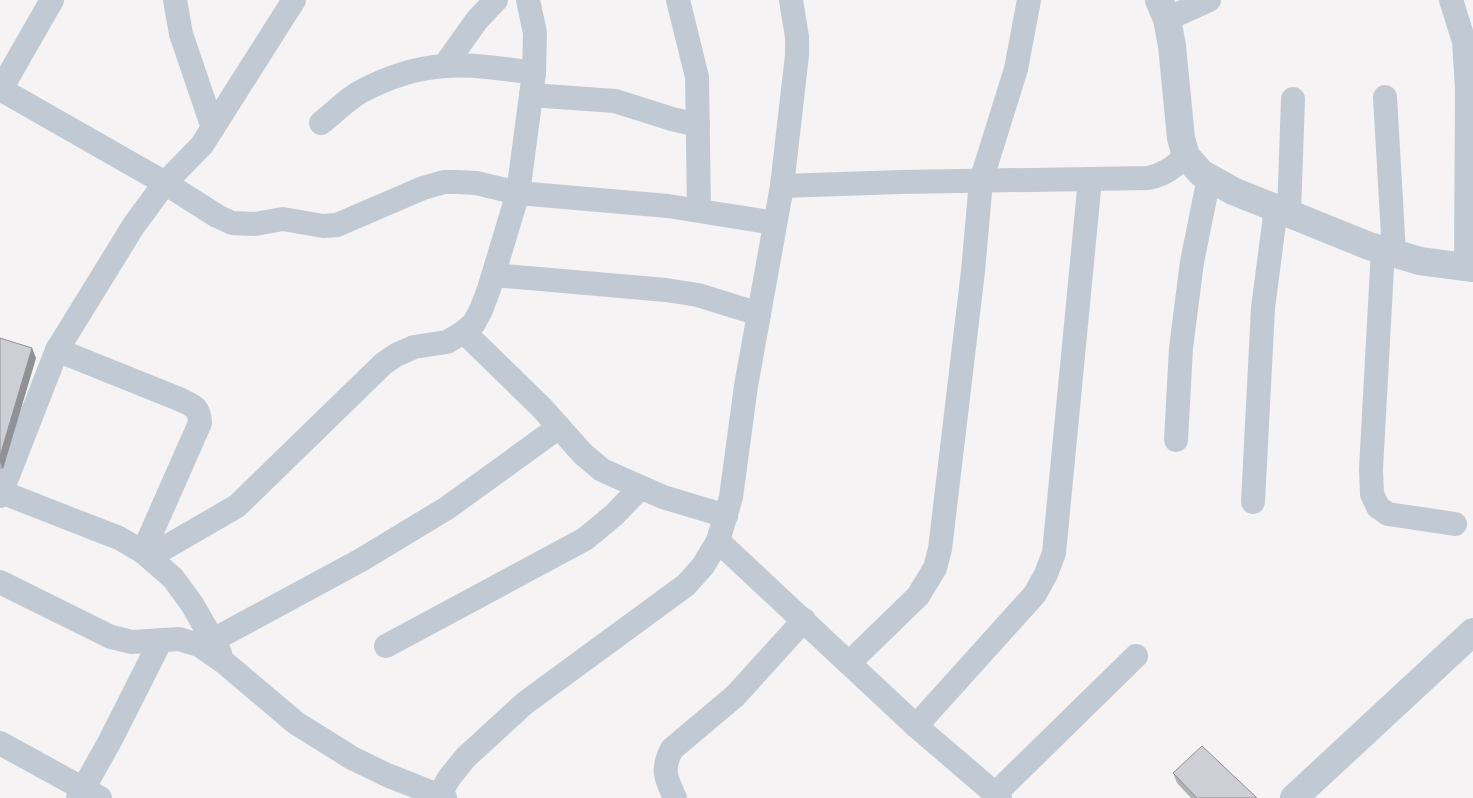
<svg xmlns="http://www.w3.org/2000/svg" width="1473" height="798" viewBox="0 0 1473 798" font-family="Barlow,sans-serif">
  <style>
    .lines { fill: none; stroke-linecap: round; stroke-linejoin: round }
    .minor { stroke: #c1cad2; stroke-width: 24 }
    .tertiary { stroke: #c1cad2; stroke-width: 28 }
    .wall { fill: #b0b2b7 }
    .shaded-wall { fill: #909195 }
    .building { fill: #cdcfd5; stroke: #909195 }
  </style>
  <rect width="100%" height="100%" fill="#f5f3f3"/>
  <g class="lines">
    <g class="minor">
      <path d="M175,0L181,34L213,128"/>
      <path d="M678,0L697,77L699,210"/>
      <path d="M1451,0L1464,41L1467,89L1466,268"/>
      <path d="M1167,19L1209,0"/>
      <path d="M445,65L477,20L496,0"/>
      <path d="M0,89L165,183L217,216L232,223L255,224L283,219L323,226L337,225L423,188L444,182H457L476,183L518,193L668,206L775,223"/>
      <path d="M1,89L52,0"/>
      <path d="M531,95L615,101L672,119L698,125"/>
      <path d="M1385,97L1394,253"/>
      <path d="M321,123C334,113 346,100 360,92C423,58 466,63 534,73"/>
      <path d="M782,186L901,182L1148,178C1164,175 1174,167 1186,156"/>
      <path d="M1289,213L1293,99"/>
      <path d="M1383,250L1371,469L1372,494L1378,507L1388,514L1455,524"/>
      <path d="M494,275L666,290L698,295L759,314"/>
      <path d="M464,332L542,408L583,454L602,470L663,497L726,516"/>
      <path d="M57,350L179,399C193,406 199,406 200,423L143,552"/>
      <path d="M1176,440L1181,348L1192,262L1209,178"/>
      <path d="M1,492L119,538L143,552L173,578L192,604L220,653"/>
      <path d="M0,496L57,350L134,225L165,183L202,145L294,0"/>
      <path d="M1253,502L1263,308L1276,208"/>
      <path d="M718,541L916,726L1000,798"/>
      <path d="M149,557L237,506L383,364L396,355L414,347L447,342L464,332L474,323L481,310L489,289L518,193L534,73L535,33L528,0"/>
      <path d="M0,582L111,637L132,642L179,639L199,645L225,663L296,723L352,758L387,775L445,798"/>
      <path d="M213,640L361,560L447,508L559,427"/>
      <path d="M386,646L585,539L614,515L640,488"/>
      <path d="M849,663L918,596L935,568L940,549L973,271L981,181L1016,69L1029,0"/>
      <path d="M916,726L1035,594L1046,574L1054,553L1090,179"/>
      <path d="M0,743L100,798"/>
      <path d="M995,794L1136,656"/>
      <path d="M439,796L449,778L466,757L525,703L686,585L703,566L718,541L731,497L746,386L782,186L797,55V37L791,0"/>
      <path d="M78,798L110,741L161,640"/>
      <path d="M675,798C666,779 661,769 672,749L735,696L804,620"/>
    </g>
    <g class="tertiary">
      <path d="M1159,0L1167,19L1172,46L1181,138L1186,156L1201,173L1233,191L1369,246L1420,261L1473,268"/>
      <path d="M1294,798L1473,632"/>
    </g>
  </g>
  <g class="wall">
    <path d="M0,338L36,358L3,469H0Z"/>
    <path d="M1173,773L1257,798H1191L1177,783Z"/>
  </g>
  <path class="shaded-wall" d="M32,348L36,358L3,469L0,462V456Z"/>
  <g class="building">
    <path d="M0,338L32,348L0,456Z"/>
    <path d="M1202,746L1257,798H1197L1173,773Z"/>
  </g>
</svg>
